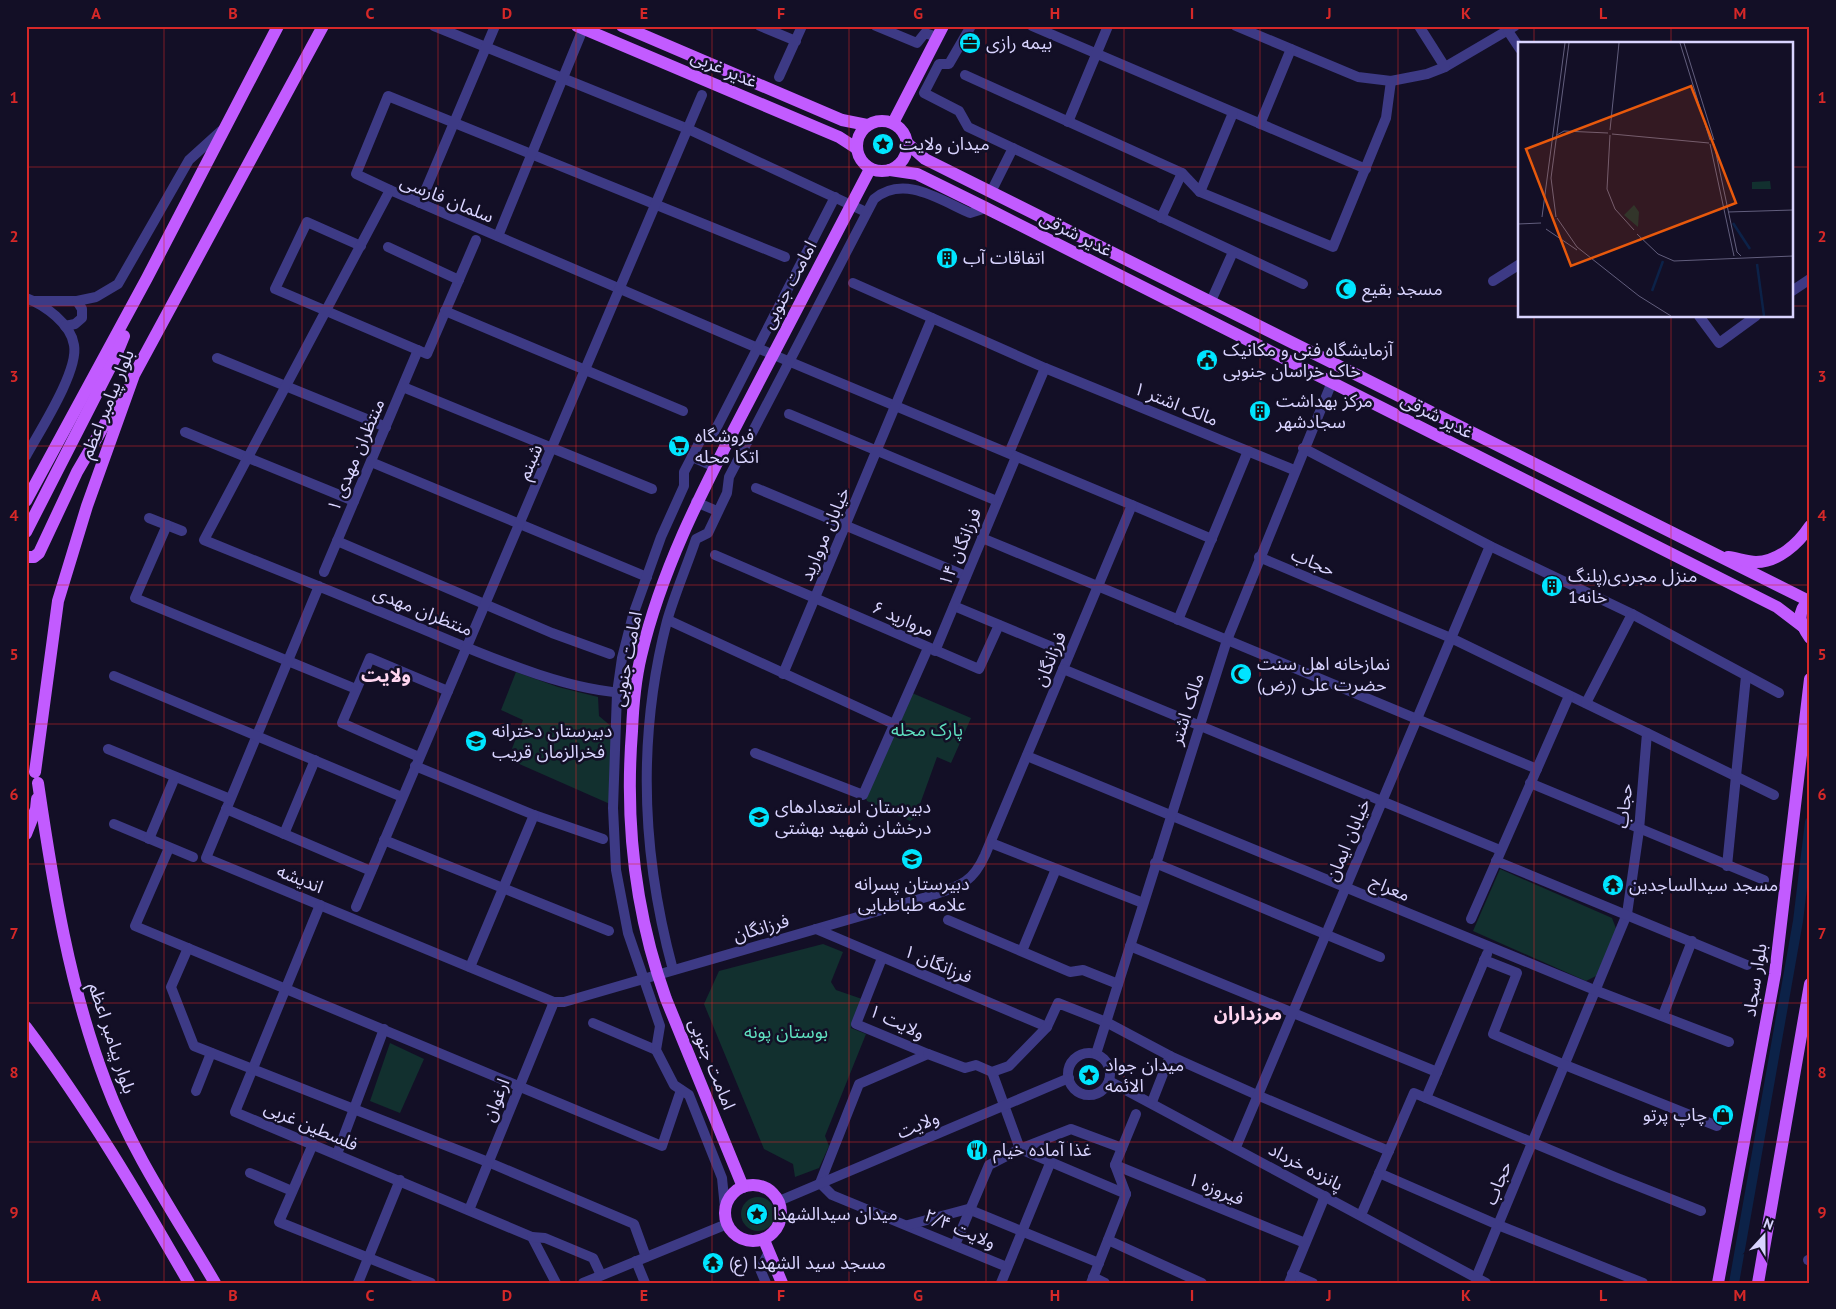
<svg xmlns="http://www.w3.org/2000/svg" width="1836" height="1309" viewBox="0 0 1836 1309" font-family="'PT Sans','Noto Sans Arabic',sans-serif">
  <style>
    .green { fill: #12302f }
    .lines { fill: none; stroke-linecap: round; stroke-linejoin: round }
    .canal { stroke: #0c2248; stroke-width: 10 }
    .minor { stroke: #3d3a85; stroke-width: 10 }
    .major { stroke: #c25bff; stroke-width: 12 }
    .grid { fill: none; stroke: #d62828; stroke-width: 1; stroke-opacity: 0.55 }
    .labels { text-anchor: middle; stroke-width: 5; stroke-linejoin: round; paint-order: stroke }
    .poi-label { font-size: 18px; fill: #d9d4ff; stroke: #130f26; text-anchor: start }
    .street-label { font-size: 18px; fill: #d9d4ff; stroke: #130f26 }
    .park-label { font-size: 18px; fill: #5fe0c0; stroke: #130f26 }
    .neighbourhood-label { font-size: 19px; font-weight: bold; fill: #ffd6f0; stroke: #130f26 }
    .inset-river { fill: none; stroke: #0c2248; stroke-width: 2.5 }
    .inset-road { fill: none; stroke: #625e7d; stroke-width: 1 }
    .view { fill: #e8590c; fill-opacity: 0.15; stroke: #e8590c; stroke-width: 2.5 }
    .inset-edge { fill: none; stroke: #d9d4ff; stroke-width: 2.5 }
    .neatline { fill: none; stroke: #d62828; stroke-width: 2 }
    .grid-label { font-size: 16px; text-anchor: middle; font-weight: bold; fill: #d62828 }
  </style>
  <rect width="100%" height="100%" fill="#130f26"/>
  <g class="green">
    <path d="M516,672L558,687L598,697L599,716L612,727L610,804L508,759L523,720L501,710Z"/>
    <path d="M912,693L971,718L951,763L937,757L915,818L910,821L867,801L866,798Z"/>
    <path d="M1500,869L1612,918L1617,931L1596,976L1586,981L1473,931Z"/>
    <path d="M823,944L843,952L831,982L836,990L862,999L851,1028L866,1034L825,1136L829,1146L819,1168L795,1177L793,1164L764,1149L704,1004L719,971Z"/>
    <path d="M390,1043L424,1059L400,1113L370,1101Z"/>
    <circle cx="758" cy="1214" r="17"/>
  </g>
  <g class="lines">
    <path class="canal" d="M1734,1283L1798,921L1810,822"/>
    <g class="minor">
      <path d="M434,26L688,129L866,212"/>
      <path d="M760,26L796,41"/>
      <path d="M876,26L917,43L925,33L937,37"/>
      <path d="M971,26L949,64H939L924,93L959,111L968,127L1303,284"/>
      <path d="M1032,26L1366,169"/>
      <path d="M1236,26L1358,77L1391,81L1427,74L1445,67L1515,26"/>
      <path d="M1419,26L1445,67"/>
      <path d="M1508,31L1520,49"/>
      <path d="M965,75L1182,173L1200,192L1333,247L1386,118L1391,81"/>
      <path d="M779,77L802,26"/>
      <path d="M1068,122L1108,26"/>
      <path d="M1260,124L1291,49"/>
      <path d="M390,190L356,174L388,96L785,257"/>
      <path d="M991,192L1013,148"/>
      <path d="M1200,192L1233,113"/>
      <path d="M420,203L495,26"/>
      <path d="M1161,218L1182,173"/>
      <path d="M498,236L583,29"/>
      <path d="M361,246L307,222L275,289L427,354L476,240"/>
      <path d="M388,247L459,280"/>
      <path d="M1493,281L1520,264"/>
      <path d="M853,283L1045,368L1294,470"/>
      <path d="M1792,291L1810,279"/>
      <path d="M26,298C45,305 71,324 74,345C79,371 39,432 26,456"/>
      <path d="M34,301H77L96,297L118,284L189,160L221,131"/>
      <path d="M1211,301L1233,252"/>
      <path d="M445,311L683,411"/>
      <path d="M1699,316L1719,343L1756,316"/>
      <path d="M65,326L75,324L82,318V309L77,301"/>
      <path d="M217,358L386,427"/>
      <path d="M403,387L652,489"/>
      <path d="M789,414L997,501"/>
      <path d="M185,432L354,501"/>
      <path d="M1303,448L1490,546L1632,614L1779,693"/>
      <path d="M1009,453L1045,368"/>
      <path d="M692,457L715,467"/>
      <path d="M371,462L647,577"/>
      <path d="M756,488L966,576"/>
      <path d="M696,502L717,511"/>
      <path d="M1132,505L1212,539"/>
      <path d="M149,518L182,531"/>
      <path d="M167,525L135,598L356,689"/>
      <path d="M982,538L1537,769"/>
      <path d="M337,541L552,633L610,654"/>
      <path d="M715,555L979,669L999,625"/>
      <path d="M1259,557L1451,638L1647,733L1639,830L1627,914L1476,1278"/>
      <path d="M324,572L418,350"/>
      <path d="M319,586L206,858L554,1002H564L930,896C959,886 972,884 985,855L1132,505L788,361L390,190L204,540C274,568 345,597 415,626C476,651 569,694 634,693"/>
      <path d="M954,606L1069,654"/>
      <path d="M668,620L894,724"/>
      <path d="M1178,620L1248,451"/>
      <path d="M935,651L1016,457"/>
      <path d="M1063,669L1500,850"/>
      <path d="M783,674L932,318"/>
      <path d="M114,676L402,797"/>
      <path d="M1586,703L1632,614"/>
      <path d="M1647,733L1774,795"/>
      <path d="M108,749L230,799"/>
      <path d="M755,753L863,795L928,648"/>
      <path d="M1027,756L1597,991L1729,1042"/>
      <path d="M419,757L342,723L370,658L448,691"/>
      <path d="M415,766L534,815L603,839"/>
      <path d="M1530,783L1764,880"/>
      <path d="M226,809L371,871"/>
      <path d="M114,824L193,857"/>
      <path d="M284,834L315,760"/>
      <path d="M149,839L175,777"/>
      <path d="M384,840L609,931"/>
      <path d="M991,843L1143,903"/>
      <path d="M169,848L135,926L662,1146L681,1090"/>
      <path d="M1496,861L1747,965"/>
      <path d="M1155,863L1380,957"/>
      <path d="M1727,866L1746,676"/>
      <path d="M320,905L235,1112L532,1237L556,1283"/>
      <path d="M356,907L702,95"/>
      <path d="M1471,919L1569,696"/>
      <path d="M948,920L1070,972L1083,970L1118,984"/>
      <path d="M816,929L1047,1027"/>
      <path d="M1130,946L1437,1072"/>
      <path d="M188,948L171,987L194,1046L488,1162L634,1224L646,1257"/>
      <path d="M1022,951L1056,869"/>
      <path d="M882,958L856,1024L928,1054L859,1084L820,1183L832,1195L1007,1267"/>
      <path d="M1484,960L1517,973L1493,1034L1565,1065L1717,1126"/>
      <path d="M470,967L534,815"/>
      <path d="M673,970C642,856 637,737 667,621C675,593 687,566 696,539L708,533L727,493L729,477L874,199C904,174 940,200 970,213L986,208"/>
      <path d="M1663,1015L1692,941"/>
      <path d="M593,1023L656,1050"/>
      <circle cx="1089" cy="1074" r="21"/>
      <path d="M928,1054L965,1068L976,1065L992,1072L1009,1066L1047,1027L1058,1003L1106,1022L1170,1056L1257,1095L1389,1151"/>
      <path d="M1096,1054L1227,640L1332,382"/>
      <path d="M992,1072L1020,1149"/>
      <path d="M1109,1081L1486,1283"/>
      <path d="M196,1091L211,1053"/>
      <path d="M1426,1098L1487,954"/>
      <path d="M1152,1102L1170,1056"/>
      <path d="M313,1144L279,1222L431,1283"/>
      <path d="M1236,1147L1490,546"/>
      <path d="M1020,1149L1126,1194"/>
      <path d="M337,1154L384,1029"/>
      <path d="M1115,1165L1305,1243"/>
      <path d="M250,1173L292,1191"/>
      <path d="M1379,1173L1498,1225L1643,1283"/>
      <path d="M1126,1194L1115,1165L1136,1114"/>
      <path d="M779,1201L1069,1078"/>
      <path d="M725,1208L722,1178L689,1095L674,1085L656,1050L660,1026L628,933L616,870L613,808L617,693L622,658L633,615L661,537L684,486V472L700,441L714,432L718,425L835,197"/>
      <path d="M469,1210L554,1002"/>
      <path d="M1361,1215L1414,1093L1615,1177L1701,1211"/>
      <path d="M908,1225L968,1209L1099,1263"/>
      <path d="M532,1237L545,1238L593,1258L601,1275"/>
      <path d="M1108,1240L1202,1283"/>
      <path d="M955,1245L989,1165L1020,1149L1071,1129L1122,1148"/>
      <path d="M1808,1260L1810,1261"/>
      <path d="M636,1261L645,1283"/>
      <path d="M1292,1274L1313,1283"/>
      <path d="M1093,1277L1105,1283"/>
      <path d="M358,1283L400,1180"/>
      <path d="M583,1283L727,1224"/>
      <path d="M766,1283L760,1269L769,1252"/>
      <path d="M1001,1283L1051,1161"/>
      <path d="M1091,1283L1126,1194"/>
      <path d="M1289,1283L1325,1196"/>
    </g>
    <g class="major">
      <path d="M577,26L839,137L856,148"/>
      <path d="M622,26L842,120L867,125"/>
      <circle cx="882" cy="146" r="25"/>
      <path d="M893,123L943,26"/>
      <path d="M907,143L925,159L1809,601"/>
      <path d="M890,170L917,174L986,208L1777,607L1802,626"/>
      <path d="M26,501L147,278L278,26"/>
      <path d="M26,532L115,358L124,336"/>
      <path d="M26,557H34L39,553L77,472L120,398"/>
      <path d="M1728,557C1737,558 1747,562 1756,562C1778,562 1798,544 1810,526"/>
      <path d="M1810,600C1795,612 1800,624 1810,638"/>
      <path d="M35,772L58,601L87,506L134,375L323,26"/>
      <path d="M38,783C53,885 69,986 106,1083C132,1153 177,1218 215,1283"/>
      <path d="M26,834L36,809L37,799"/>
      <path d="M26,1027C87,1108 139,1196 189,1283"/>
      <circle cx="753" cy="1213" r="28"/>
      <path d="M743,1187L666,999C635,913 625,822 632,731C633,706 635,681 641,656C661,571 700,495 740,418C783,335 827,252 870,169"/>
      <path d="M764,1240L782,1283"/>
      <path d="M1718,1283L1775,974L1810,679"/>
      <path d="M1758,1283L1810,984"/>
    </g>
  </g>
  <path class="grid" d="M164,26V1283M302,26V1283M438,26V1283M576,26V1283M712,26V1283M849,26V1283M986,26V1283M1124,26V1283M1260,26V1283M1398,26V1283M1534,26V44M1671,26V44M26,167H1520M1792,167H1810M26,306H1520M1792,306H1810M1534,316V1283M1671,316V1283M26,446H1810M26,585H1810M26,724H1810M26,864H1810M26,1003H1810M26,1142H1810"/>
  <defs>
    <g id="office-disc" transform="scale(1.125)"><circle r="9.5" fill="#00e5ff" stroke="#130f26"/><path d="M-6-3h4V-5.5h4V-3h4V5H-6ZM-1-4.5V-3h2v-1.5ZM-6 0V1H6V0Z" fill="#111"/></g>
    <g id="sight-disc" transform="scale(1.125)"><circle r="9.5" fill="#00e5ff" stroke="#130f26"/><path d="M0-6L1.8-2.2L6-1.7L2.9 1.2L3.7 5.4L0 3.3L-3.7 5.4L-2.9 1.2L-6-1.7L-1.8-2.2Z" fill="#111"/></g>
    <g id="building-disc" transform="scale(1.125)"><circle r="9.5" fill="#00e5ff" stroke="#130f26"/><path d="M-4-6H4V6H1V3H-1V6H-4ZM-2.5-4.3h1.7v1.8h-1.7ZM.8-4.3h1.7v1.8H.8ZM-2.5-1h1.7V.8h-1.7ZM.8-1h1.7V.8H.8Z" fill="#111"/></g>
    <g id="mosque-disc" transform="scale(1.125)"><circle r="9.5" fill="#00e5ff" stroke="#130f26"/><path d="M3.5-4.9A6 6 0 1 0 3.5 4.9A5 5 0 1 1 3.5-4.9Z" fill="#111"/></g>
    <g id="civic-disc" transform="scale(1.125)"><circle r="9.5" fill="#00e5ff" stroke="#130f26"/><path d="M-.6-6.5H3V-4.5H.6V-3L4-1V1h2V6H-6V1h2V-1L-.6-3ZM-1.2 2.5V6h2.4V2.5Z" fill="#111"/></g>
    <g id="supermarket-disc" transform="scale(1.125)"><circle r="9.5" fill="#00e5ff" stroke="#130f26"/><path d="M-6-5.5h2.5l.6 2H6L4.5 2H-2.5L-4.4-4H-6ZM-1.5 3.2a1.3 1.3 0 1 0 .1 0ZM3 3.2a1.3 1.3 0 1 0 .1 0Z" fill="#111"/></g>
    <g id="school-disc" transform="scale(1.125)"><circle r="9.5" fill="#00e5ff" stroke="#130f26"/><path d="M0-5L7-2L0 1L-7-2ZM-4 1L0 2.5L4 1V4Q0 6-4 4Z" fill="#111"/></g>
    <g id="temple-disc" transform="scale(1.125)"><circle r="9.5" fill="#00e5ff" stroke="#130f26"/><path d="M0-6L5-2H3V0L6.5 2.5H4V6H1.5V3h-3V6H-4V2.5H-6.5L-3 0V-2H-5Z" fill="#111"/></g>
    <g id="shop-disc" transform="scale(1.125)"><circle r="9.5" fill="#00e5ff" stroke="#130f26"/><path d="M-5-2.5h2.3a2.7 3.5 0 0 1 5.4 0H5L5.5 6h-11ZM-1.5-2.5h3a1.5 2.3 0 0 0-3 0Z" fill="#111"/></g>
    <g id="restaurant-disc" transform="scale(1.125)"><circle r="9.5" fill="#00e5ff" stroke="#130f26"/><path d="M-5-6h1v4h1v-4h1v4h1v-4h1v5L-1.5 .5V6h-2V.5L-5-1ZM5-6V6H3V1.5H1.5Q1.5-4 5-6Z" fill="#111"/></g>
  </defs>
  <g fill-rule="evenodd">
    <use href="#office-disc" x="970" y="43"/>
    <use href="#sight-disc" x="883" y="144"/>
    <use href="#building-disc" x="947" y="258"/>
    <use href="#mosque-disc" x="1346" y="289"/>
    <use href="#civic-disc" x="1207" y="360"/>
    <use href="#building-disc" x="1260" y="411"/>
    <use href="#supermarket-disc" x="679" y="446"/>
    <use href="#building-disc" x="1552" y="586"/>
    <use href="#mosque-disc" x="1241" y="674"/>
    <use href="#school-disc" x="476" y="741"/>
    <use href="#school-disc" x="759" y="817"/>
    <use href="#school-disc" x="912" y="859"/>
    <use href="#temple-disc" x="1613" y="885"/>
    <use href="#sight-disc" x="1089" y="1075"/>
    <use href="#shop-disc" x="1723" y="1115"/>
    <use href="#restaurant-disc" x="977" y="1150"/>
    <use href="#sight-disc" x="757" y="1214"/>
    <use href="#temple-disc" x="713" y="1263"/>
  </g>
  <g class="labels">
    <g class="poi-label">
      <text x="986" y="49">بیمه رازی</text>
      <text x="899" y="150">میدان ولایت</text>
      <text x="963" y="264">اتفاقات آب</text>
      <text x="1362" y="295">مسجد بقیع</text>
      <text x="1223" y="356">آزمایشگاه فنی و مکانیک<tspan x="1223" dy="21">خاک خراسان جنوبی</tspan></text>
      <text x="1276" y="407">مرکز بهداشت<tspan x="1276" dy="21">سجادشهر</tspan></text>
      <text x="695" y="442">فروشگاه<tspan x="695" dy="21">اتکا محله</tspan></text>
      <text x="1568" y="582">منزل مجردی(پلنگ<tspan x="1568" dy="21">خانه1</tspan></text>
      <text x="1257" y="670">نمازخانه اهل سنت<tspan x="1257" dy="21">حضرت علی (رض)</tspan></text>
      <text x="492" y="737">دبیرستان دخترانه<tspan x="492" dy="21">فخرالزمان قریب</tspan></text>
      <text x="775" y="813">دبیرستان استعدادهای<tspan x="775" dy="21">درخشان شهید بهشتی</tspan></text>
      <text x="912" y="890" text-anchor="middle">دبیرستان پسرانه<tspan x="912" dy="21">علامه طباطبایی</tspan></text>
      <text x="1629" y="891">مسجد سیدالساجدین</text>
      <text x="1105" y="1071">میدان جواد<tspan x="1105" dy="21">الائمه</tspan></text>
      <text x="1707" y="1121" text-anchor="end">چاپ پرتو</text>
      <text x="993" y="1156">غذا آماده خیام</text>
      <text x="773" y="1220">میدان سیدالشهدا</text>
      <text x="729" y="1269">مسجد سید الشهدا (ع)</text>
    </g>
    <g class="street-label">
      <text transform="translate(724 69) rotate(23)" y="6">غدیر غربی</text>
      <text transform="translate(447 199) rotate(22)" y="6">سلمان فارسی</text>
      <text transform="translate(1076 234) rotate(27)" y="6">غدیر شرقی</text>
      <text transform="translate(789 285) rotate(-62)" y="6">امامت جنوبی</text>
      <text transform="translate(107 404) rotate(-68)" y="6">بلوار پیامبر اعظم</text>
      <text transform="translate(1176 404) rotate(22)" y="6">مالک اشتر ۱</text>
      <text transform="translate(1437 416) rotate(27)" y="6">غدیر شرقی</text>
      <text transform="translate(356 455) rotate(-67)" y="6">منتظران مهدی ۱</text>
      <text transform="translate(530 462) rotate(-67)" y="6">شبنم</text>
      <text transform="translate(825 534) rotate(-67)" y="6">خیابان مروارید</text>
      <text transform="translate(960 547) rotate(-67)" y="6">فرزانگان ۱۴</text>
      <text transform="translate(1313 562) rotate(23)" y="6">حجاب</text>
      <text transform="translate(423 611) rotate(22)" y="6">منتظران مهدی</text>
      <text transform="translate(903 619) rotate(23)" y="6">مروارید ۶</text>
      <text transform="translate(627 659) rotate(-79)" y="6">امامت جنوبی</text>
      <text transform="translate(1050 659) rotate(-67)" y="6">فرزانگان</text>
      <text transform="translate(1187 709) rotate(-72)" y="6">مالک اشتر</text>
      <text transform="translate(1624 806) rotate(-84)" y="6">حجاب</text>
      <text transform="translate(1348 840) rotate(-67)" y="6">خیابان ایمان</text>
      <text transform="translate(300 879) rotate(22)" y="6">اندیشه</text>
      <text transform="translate(1390 888) rotate(23)" y="6">معراج</text>
      <text transform="translate(761 928) rotate(-16)" y="6">فرزانگان</text>
      <text transform="translate(938 964) rotate(23)" y="6">فرزانگان ۱</text>
      <text transform="translate(1755 980) rotate(-81)" y="6">بلوار سجاد</text>
      <text transform="translate(897 1022) rotate(25)" y="6">ولایت ۱</text>
      <text transform="translate(112 1038) rotate(72)" y="6">بلوار پیامبر اعظم</text>
      <text transform="translate(712 1064) rotate(68)" y="6">امامت جنوبی</text>
      <text transform="translate(496 1100) rotate(-68)" y="6">ارغوان</text>
      <text transform="translate(918 1125) rotate(-23)" y="6">ولایت</text>
      <text transform="translate(311 1126) rotate(23)" y="6">فلسطین غربی</text>
      <text transform="translate(1306 1167) rotate(28)" y="6">پانزده خرداد</text>
      <text transform="translate(1498 1183) rotate(-68)" y="6">حجاب</text>
      <text transform="translate(1216 1189) rotate(22)" y="6">فیروزه ۱</text>
      <text transform="translate(960 1229) rotate(23)" y="6">ولایت ۲/۴</text>
    </g>
    <g class="park-label">
      <text x="927" y="736">پارک محله</text>
      <text x="786" y="1038">بوستان پونه</text>
    </g>
    <g class="neighbourhood-label">
      <text x="386" y="682">ولایت</text>
      <text x="1248" y="1020">مرزداران</text>
    </g>
  </g>
  <g transform="translate(1518 42)">
    <rect width="275" height="275" fill="#130f26"/>
    <path d="M252,139L253,147H234V140ZM116,163L121,170L120,185L106,173Z" fill="#12302f"/>
    <path class="inset-river" d="M215,181L232,207M239,222L246,274M134,249L145,219"/>
    <path class="inset-road" d="M162,1L192,98M166,1L196,98M92,88L101,1M94,92L191,101M39,93L46,89L90,91M92,93L89,147L97,167L116,188M192,102L216,214M196,102L219,210L223,214M210,170L275,168M24,175L47,1M38,175L33,136L51,1M39,176L59,205L121,254L153,274M0,182L23,181M28,187L59,208M119,192L140,212L156,219L275,214"/>
    <path class="view" d="M173,44L218,161L53,224L8,107Z"/>
    <rect width="275" height="275" class="inset-edge"/>
  </g>
  <rect width="1836" height="1309" fill="none" stroke="#130f26" stroke-width="55"/>
  <g transform="translate(1764 1236) rotate(21)" stroke="#130f26" stroke-width="4" paint-order="stroke">
  <path d="M0-4L9 19L0 12L-9 19Z" fill="#d9d4ff"/>
  <text y="-8" font-size="14" font-weight="bold" text-anchor="middle" fill="#d9d4ff">N</text>
  </g>
  <rect x="28" y="28" width="1780" height="1254" class="neatline"/>
  <g class="grid-label">
    <text x="96" y="19">A</text>
    <text x="233" y="19">B</text>
    <text x="370" y="19">C</text>
    <text x="507" y="19">D</text>
    <text x="644" y="19">E</text>
    <text x="781" y="19">F</text>
    <text x="918" y="19">G</text>
    <text x="1055" y="19">H</text>
    <text x="1192" y="19">I</text>
    <text x="1329" y="19">J</text>
    <text x="1466" y="19">K</text>
    <text x="1603" y="19">L</text>
    <text x="1740" y="19">M</text>
    <text x="14" y="103">1</text>
    <text x="1822" y="103">1</text>
    <text x="14" y="242">2</text>
    <text x="1822" y="242">2</text>
    <text x="14" y="382">3</text>
    <text x="1822" y="382">3</text>
    <text x="14" y="521">4</text>
    <text x="1822" y="521">4</text>
    <text x="14" y="660">5</text>
    <text x="1822" y="660">5</text>
    <text x="14" y="800">6</text>
    <text x="1822" y="800">6</text>
    <text x="14" y="939">7</text>
    <text x="1822" y="939">7</text>
    <text x="14" y="1078">8</text>
    <text x="1822" y="1078">8</text>
    <text x="14" y="1218">9</text>
    <text x="1822" y="1218">9</text>
    <text x="96" y="1301">A</text>
    <text x="233" y="1301">B</text>
    <text x="370" y="1301">C</text>
    <text x="507" y="1301">D</text>
    <text x="644" y="1301">E</text>
    <text x="781" y="1301">F</text>
    <text x="918" y="1301">G</text>
    <text x="1055" y="1301">H</text>
    <text x="1192" y="1301">I</text>
    <text x="1329" y="1301">J</text>
    <text x="1466" y="1301">K</text>
    <text x="1603" y="1301">L</text>
    <text x="1740" y="1301">M</text>
  </g>
</svg>
